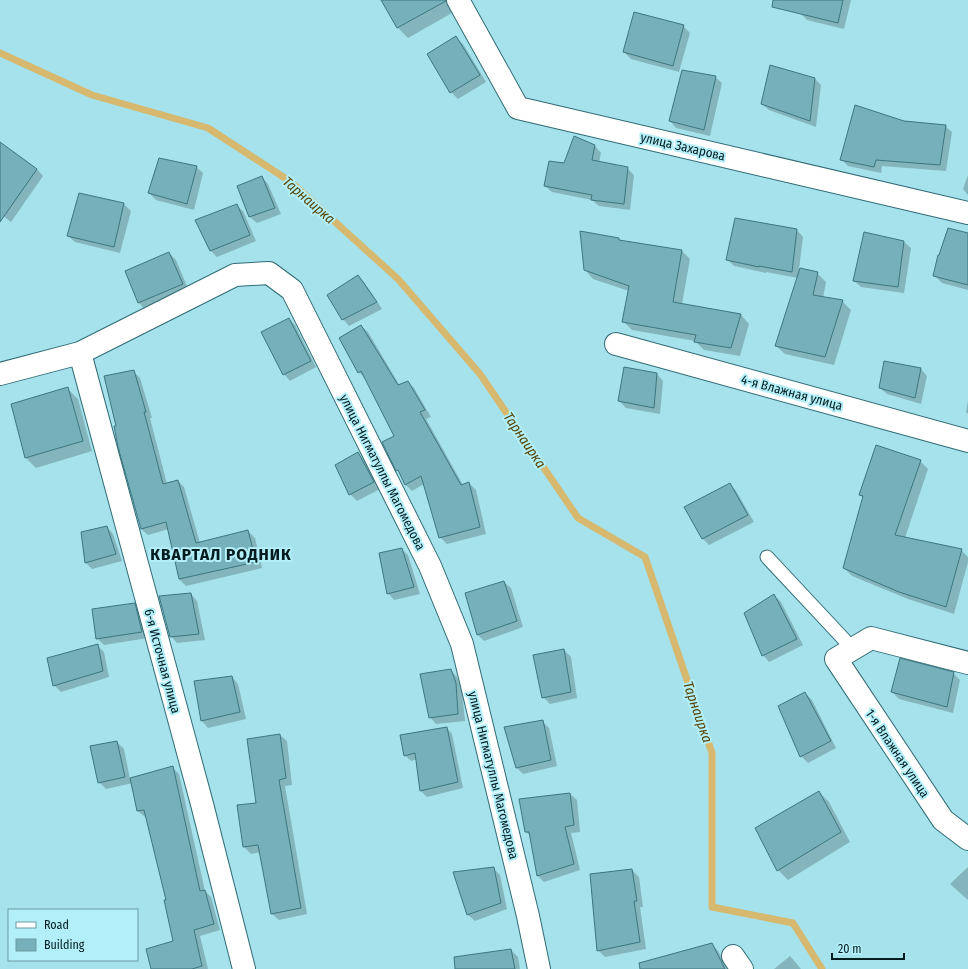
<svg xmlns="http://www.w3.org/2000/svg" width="968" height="969" viewBox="0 0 968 969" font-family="'Fira Sans Condensed',sans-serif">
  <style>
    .shadow { fill: #0003 }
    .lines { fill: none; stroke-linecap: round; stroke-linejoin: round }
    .stream { stroke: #d6b86e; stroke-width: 7 }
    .building { fill: #76b1bb; stroke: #3c7780 }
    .service-casing { stroke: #316c75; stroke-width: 15 }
    .minor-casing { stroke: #316c75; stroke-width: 24 }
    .service { stroke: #fff; stroke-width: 13 }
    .minor { stroke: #fff; stroke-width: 22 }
    .labels { text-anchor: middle; stroke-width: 4; stroke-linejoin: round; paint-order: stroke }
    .street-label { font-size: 13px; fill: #031c1f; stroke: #b2eff9 }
    .water-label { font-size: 14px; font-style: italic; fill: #574304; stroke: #b2eff9 }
    .district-label { font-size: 17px; font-weight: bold; letter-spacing: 1px; fill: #031c1f; stroke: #b2eff9 }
  </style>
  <rect width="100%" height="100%" fill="#a5e2ec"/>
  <g class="shadow">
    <path d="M383,0H445L452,13L408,38L398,28Z"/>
    <path d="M804,0H851L844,29L807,20L801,14Z"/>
    <path d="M683,26L690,33L679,72L631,59L624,52Z"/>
    <path d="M456,38L463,44L486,82L458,99L451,92L428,55Z"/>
    <path d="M683,72L715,77L722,83L710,136L676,128L670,121Z"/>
    <path d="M815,79L821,85L816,127L769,110L762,104Z"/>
    <path d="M904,122L945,126L952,132L946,171L882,166L881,173L848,166L841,159Z"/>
    <path d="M595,146L601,153L599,163L627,168L634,175L630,210L599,206L592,200L552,192L545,186L565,164Z"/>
    <path d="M0,147L37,169L43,176L11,222L2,215L0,219Z"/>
    <path d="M196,167L203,173L194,210L156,200L149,193Z"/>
    <path d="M968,175V195L963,189Z"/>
    <path d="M262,177L268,184L281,214L257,223L250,217L238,187Z"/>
    <path d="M80,194L124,204L131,211L120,253L75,242L68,236Z"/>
    <path d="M236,205L243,211L256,241L217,257L211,251Z"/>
    <path d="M797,230L803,237L799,269L817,273L826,282L823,298L842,301L851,310L834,365L785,354L776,346L798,278L766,272V273L734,266L727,259Z"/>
    <path d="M865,234L904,242L911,248L904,293L861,287L854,281Z"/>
    <path d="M968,234V290L942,283L934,275Z"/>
    <path d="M619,239L621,241L682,251L690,259L682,304L741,315L749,324L740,356L704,350L695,341L632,330L623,321L629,291L593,279L585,270Z"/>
    <path d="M169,253L176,260L189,291L146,310L139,303L127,271Z"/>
    <path d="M358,276L364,282L382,309L349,326L343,319Z"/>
    <path d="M289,319L295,325L316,367L290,381L284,374Z"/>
    <path d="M361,326L368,332L400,386L408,382L414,388L431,417L426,419L463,485L469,483L476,490L486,534L447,544L440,537L424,484L412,491L406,485L383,442L396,436L366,379L359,372Z"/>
    <path d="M921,369L927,376L921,404L887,394L880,388Z"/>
    <path d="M133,371L140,378L152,418H150L167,484L178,481L184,487L200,543L248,531L255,538L262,568L186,586L179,579L169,529L148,535L141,529L117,427Z"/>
    <path d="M657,374L663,381L660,414L626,408L619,401Z"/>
    <path d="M68,389L78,399L92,451L36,468L26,458L12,405Z"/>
    <path d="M968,401V414L966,412Z"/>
    <path d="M358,453L364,460L380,489L357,501L350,494Z"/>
    <path d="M920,461L928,469L905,538L961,550L968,557V562L954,614L908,599L852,576L844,568L864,498L860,495Z"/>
    <path d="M730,484L736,491L754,522L709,545L703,539L686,508Z"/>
    <path d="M107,527L113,534L122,561L92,569L86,563Z"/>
    <path d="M401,549L408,555L420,594L394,600L388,593Z"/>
    <path d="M504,582L511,588L523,627L484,641L478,635Z"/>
    <path d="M191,594L197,601L205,640L177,643L171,636Z"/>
    <path d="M774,595L781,602L803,645L769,662L763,655Z"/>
    <path d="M134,604L141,611L148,638L104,645L97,638Z"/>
    <path d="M97,645L104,652L109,677L61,692L54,685Z"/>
    <path d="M564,650L571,657L577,698L550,704L543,697Z"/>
    <path d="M450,670L457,677L462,691L465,721L436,724L430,717Z"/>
    <path d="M953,673L960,680L953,713L899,699L892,692Z"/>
    <path d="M232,677L238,684L246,719L208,728L202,721L195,682Z"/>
    <path d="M805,693L812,700L836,748L808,763L801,756Z"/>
    <path d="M542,721L549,728L557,766L523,774L517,768Z"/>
    <path d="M447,728L452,734L463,788L427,797L421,791L417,759L411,761L405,755Z"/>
    <path d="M280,735L287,741L292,785L285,786L307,914L279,920L272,914L261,852L251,854L244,847L238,806L257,804Z"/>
    <path d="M117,742L124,749L130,779L172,767L179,774L205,891L211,897L220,930L200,936L208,969H152L174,942L167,900L146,817H145L138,811L133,783L106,789L99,782Z"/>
    <path d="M819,792L829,802L850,842L788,880L778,870L756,828Z"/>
    <path d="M570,794L577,800L580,832L571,833L580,870L544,882L538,876L531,836L526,832Z"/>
    <path d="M968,867V900L950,884Z"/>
    <path d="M493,868L500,875L507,909L475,921L468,915L454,873Z"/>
    <path d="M632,870L639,877L643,907H640L646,949L605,957L598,950Z"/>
    <path d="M712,944L718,951L728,969H676Z"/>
    <path d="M511,950L518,957L520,969H475Z"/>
    <path d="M790,956L801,969H774Z"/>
  </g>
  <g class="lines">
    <path class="stream" d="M0,53L92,95L208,128L291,182L398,279L480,374L578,518L645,557L712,753V907L793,923L822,969"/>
  </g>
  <g class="building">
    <path d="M381,0H446V1L397,28Z"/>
    <path d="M773,0H843L838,23L772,7Z"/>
    <path d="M634,12L684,25L673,66L623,52Z"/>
    <path d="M456,36L480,75L450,93L427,54Z"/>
    <path d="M770,65L815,78L810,121L761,104Z"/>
    <path d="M682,70L716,76L704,130L669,121Z"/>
    <path d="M855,105L904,121L946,125L940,165L876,160L874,167L840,160Z"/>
    <path d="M574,136L595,145L592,160L628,167L624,204L591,200L592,195L544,186L549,161L564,163Z"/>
    <path d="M0,142L37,169L0,222Z"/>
    <path d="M159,158L197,166L187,204L148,193Z"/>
    <path d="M262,176L275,208L249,217L237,186Z"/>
    <path d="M79,193L124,203L114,247L67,236Z"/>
    <path d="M237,204L250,235L210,251L195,220Z"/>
    <path d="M735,218L797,229L792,272L759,266V267L726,260Z"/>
    <path d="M948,228L968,233V285L933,276L938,255H939Z"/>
    <path d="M580,231L619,238V240L682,250L673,302L741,314L731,348L694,342L696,335L622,322L629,286L584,270Z"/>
    <path d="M864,232L904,241L898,287L853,281Z"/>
    <path d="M169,252L183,284L138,303L125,271Z"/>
    <path d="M800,268L818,272L813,295L843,300L825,357L775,346Z"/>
    <path d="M358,275L377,302L342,320L327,295Z"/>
    <path d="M289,318L311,361L283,375L261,332Z"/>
    <path d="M361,325L398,385L408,381L425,410L420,412L461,485L469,482L480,527L439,538L421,476L405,485L398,470L396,471L382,442L394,436L361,371L358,373L339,338Z"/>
    <path d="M884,361L921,368L915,398L879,388Z"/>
    <path d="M624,367L657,373L654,408L618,401Z"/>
    <path d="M134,370L146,412H144L163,484L178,480L196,543L248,530L256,562L179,579L166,522L141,529L118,447L114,426H116L104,376Z"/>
    <path d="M68,387L83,441L25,458L11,404Z"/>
    <path d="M876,445L921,460L895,535L962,549L946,607L899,592L843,568L863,496L859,495Z"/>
    <path d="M358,452L374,482L349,495L335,465Z"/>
    <path d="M730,483L748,515L702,539L684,507Z"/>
    <path d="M107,526L116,554L85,563L81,532Z"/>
    <path d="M402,548L414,587L387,594L379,553Z"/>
    <path d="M504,581L517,621L477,635L465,593Z"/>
    <path d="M191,593L199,634L170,637L159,596Z"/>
    <path d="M774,594L797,639L762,656L744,613Z"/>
    <path d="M135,603L142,632L96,639L92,609Z"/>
    <path d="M98,644L103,671L53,686L47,658Z"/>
    <path d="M564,649L571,692L542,698L533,655Z"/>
    <path d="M900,658L954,672L947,707L891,692Z"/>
    <path d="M451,669L456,683L458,714L429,718L420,674Z"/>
    <path d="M232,676L240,712L201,721L194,681Z"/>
    <path d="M805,692L831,741L800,757L778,706Z"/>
    <path d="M543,720L551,760L516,768L504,727Z"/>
    <path d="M447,727L458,782L420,791L415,753L404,756L400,735Z"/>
    <path d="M280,734L286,778L279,780L301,908L271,914L258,845L243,847L237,805L256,803L247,739Z"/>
    <path d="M117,741L125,777L98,783L90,746Z"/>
    <path d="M173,766L200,891L205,890L214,924L194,930L202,966L192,969H151L146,949L173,941L164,900H166L144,810L137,811L130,778Z"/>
    <path d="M819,791L841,832L777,871L755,828Z"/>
    <path d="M570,793L574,825L565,827L574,864L537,876L529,832H525L519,799Z"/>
    <path d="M494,867L501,903L467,915L453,872Z"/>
    <path d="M632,869L637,901H634L640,942L597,951L590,874Z"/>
    <path d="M712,943L725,969H640L639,963Z"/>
    <path d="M511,949L515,969H455L454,957Z"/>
  </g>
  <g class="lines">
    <g class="service-casing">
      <path id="service" d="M767,557L853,649"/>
    </g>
    <g class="minor-casing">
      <g id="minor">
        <path d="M458,0L518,108L968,213"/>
        <path d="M616,344L968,441"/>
        <path d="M80,353L202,804L244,969"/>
        <path d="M0,374L80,353L235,275L269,273L292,290L430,566L462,644L528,916L539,969"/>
        <path d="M968,663L871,638L836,659L943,820L968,839"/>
        <path d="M733,956L742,969"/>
      </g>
    </g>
    <use href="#service" class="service"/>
    <use href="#minor" class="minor"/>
  </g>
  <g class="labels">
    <g class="street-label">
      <text transform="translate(683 146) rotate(13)" y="5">улица Захарова</text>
      <text transform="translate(792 392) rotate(15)" y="5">4-я Влажная улица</text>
      <text transform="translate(383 472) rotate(63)" y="5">улица Нигматуллы Магомедова</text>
      <text transform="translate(163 661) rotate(75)" y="5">6-я Источная улица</text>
      <text transform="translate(898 753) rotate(56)" y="5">1-я Влажная улица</text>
      <text transform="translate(494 775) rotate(76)" y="5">улица Нигматуллы Магомедова</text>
    </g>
    <g class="water-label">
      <text transform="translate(309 200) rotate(41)" y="5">Тарнаирка</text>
      <text transform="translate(525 440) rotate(56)" y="5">Тарнаирка</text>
      <text transform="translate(698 712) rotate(71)" y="5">Тарнаирка</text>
    </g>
    <g class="district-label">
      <text x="221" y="560">КВАРТАЛ РОДНИК</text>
    </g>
  </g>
  <rect x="8" y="909" width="130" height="52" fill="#b2eff9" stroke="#6c9ba2"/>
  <rect x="16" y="922" width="20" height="6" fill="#ffffff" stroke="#6c9ba2"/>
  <text x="44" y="929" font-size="12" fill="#031c1f">Road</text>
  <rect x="16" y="939" width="20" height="12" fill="#76b1bb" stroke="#6c9ba2"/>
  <text x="44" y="949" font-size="12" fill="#031c1f">Building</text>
  <path d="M832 953v6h72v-6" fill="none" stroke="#031c1f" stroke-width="2"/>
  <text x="838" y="953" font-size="12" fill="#031c1f" stroke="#b2eff9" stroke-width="3" paint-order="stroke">20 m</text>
</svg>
